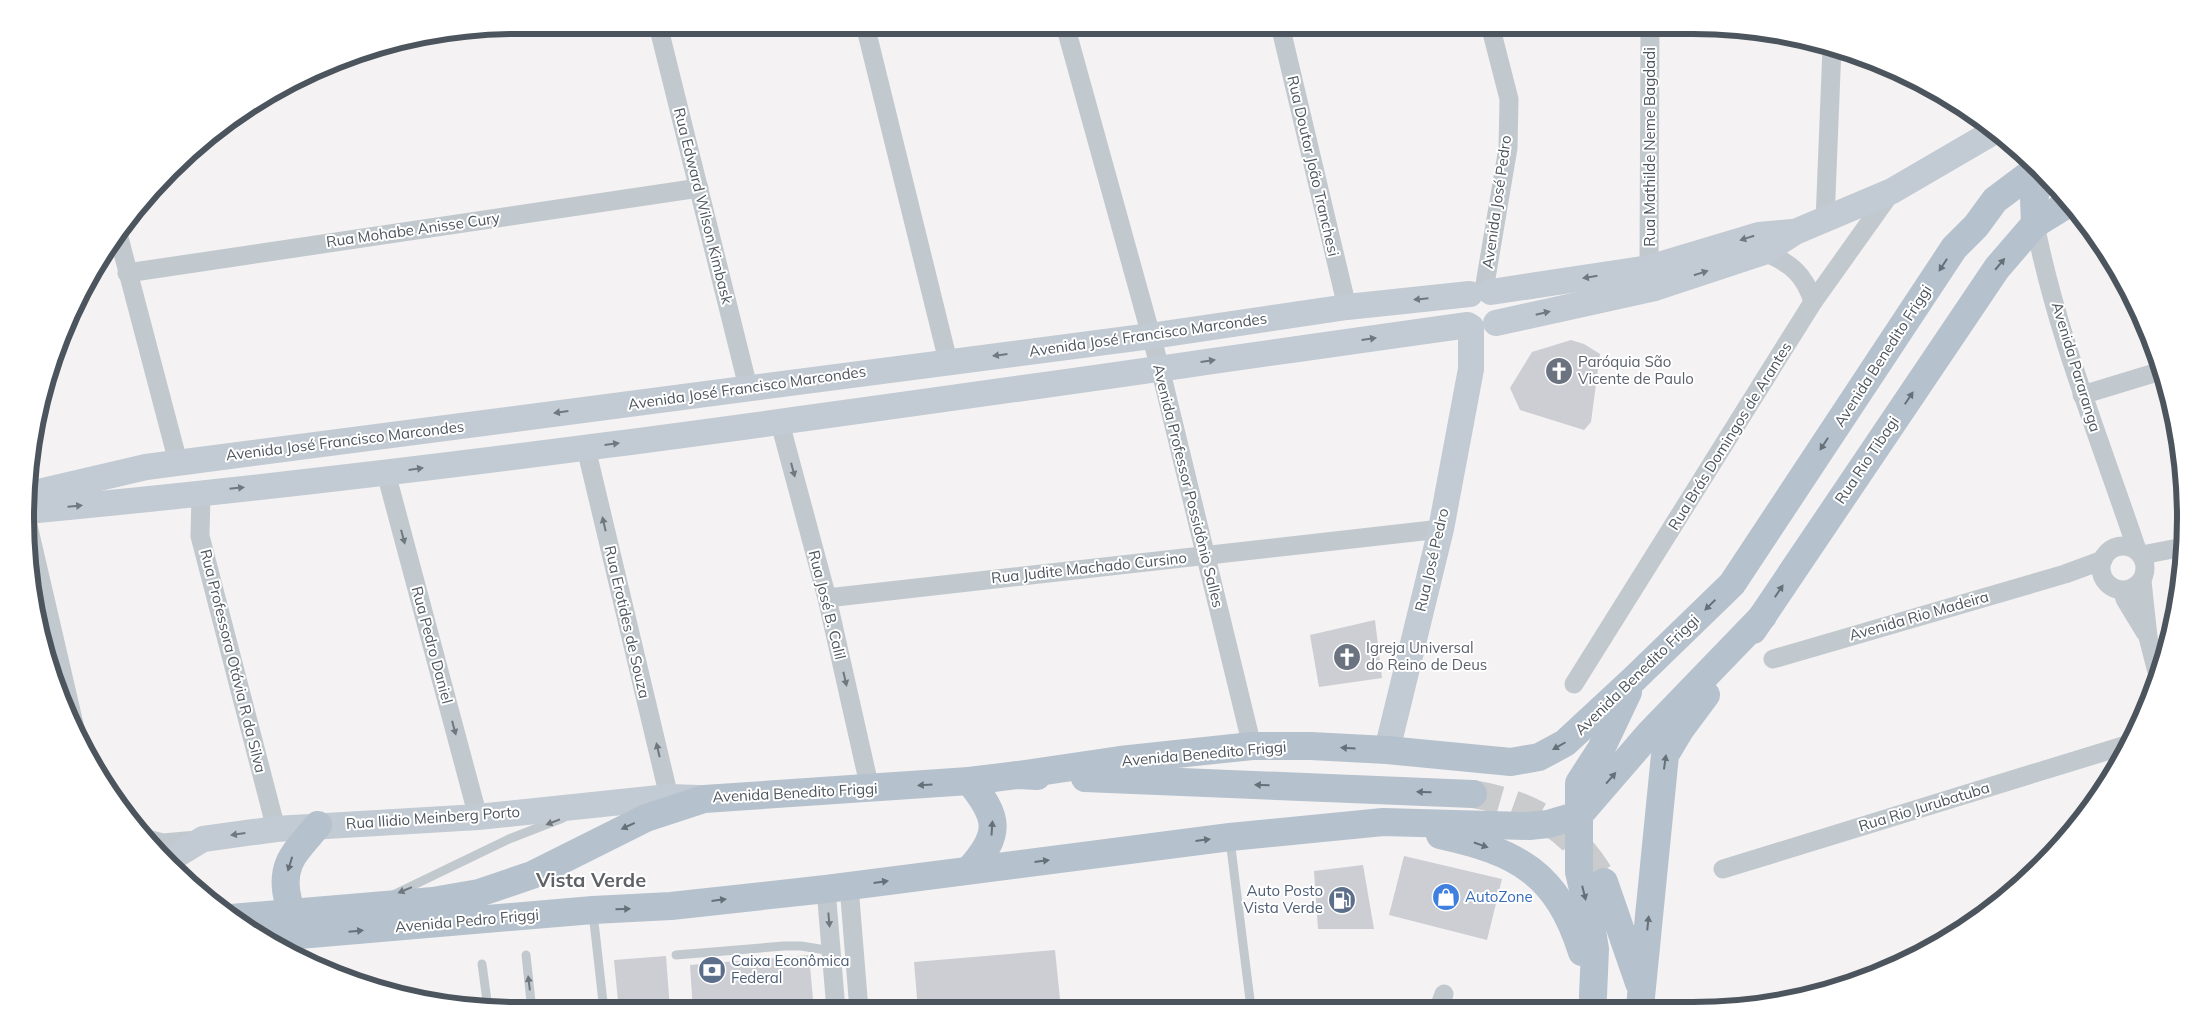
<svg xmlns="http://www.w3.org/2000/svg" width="2211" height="1036" viewBox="0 0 2211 1036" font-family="Mulish,sans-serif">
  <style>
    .building { fill: #cdced3 }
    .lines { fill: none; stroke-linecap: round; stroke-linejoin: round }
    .primary-tunnel { stroke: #cacbcd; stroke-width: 28; stroke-dasharray: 28 14; stroke-linecap: butt }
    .lane { stroke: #c2c9ce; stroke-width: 9 }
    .street { stroke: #c2c9ce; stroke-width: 19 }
    .secondary { stroke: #c2cad3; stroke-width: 26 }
    .primary { stroke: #b5c1cd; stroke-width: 28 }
    .oneway { fill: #6f7880 }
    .oneway2 { fill: #667079 }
    .oneway3 { fill: #6f787f }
    .labels { text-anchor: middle; stroke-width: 4; stroke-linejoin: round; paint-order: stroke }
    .street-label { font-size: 15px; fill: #4c555d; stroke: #fff }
    .worship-label { font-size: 15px; fill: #5b616d; stroke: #fff; text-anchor: start }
    .service-label { font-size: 15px; fill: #4e5e75; stroke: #fff; text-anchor: end }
    .shop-label { font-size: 15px; fill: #366cbe; stroke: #fff; text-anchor: start }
    .district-label { font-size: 20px; font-weight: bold; fill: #5f6266; stroke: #fff }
    .rim { fill: none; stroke: #4c555d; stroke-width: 6 }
  </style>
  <rect width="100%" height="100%" fill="#f4f2f2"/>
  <g class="building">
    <path d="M1571,340L1584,344L1600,354L1591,422L1584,430L1520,410L1510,388L1532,352Z"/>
    <path d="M1375,620L1382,678L1319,687L1310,635Z"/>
    <path d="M1404,856L1502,879L1487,940L1389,915Z"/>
    <path d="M1363,865L1374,929H1318L1314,871Z"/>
    <path d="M1055,950L1061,1009L918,1010L914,962Z"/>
    <path d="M809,955L814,1010H693L690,965Z"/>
    <path d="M666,956L670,1010L619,1011L614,960Z"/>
  </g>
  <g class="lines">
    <path class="primary-tunnel" d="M1473,794C1532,804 1574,829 1604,882"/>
    <g class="lane">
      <path d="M1230,840L1251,1008"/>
      <path d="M395,894L509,839L563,818"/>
      <path d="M593,913L604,1011"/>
      <path d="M526,955L532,1011"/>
      <path d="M676,955L784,946H801L832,951"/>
      <path d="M482,964L488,1008"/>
    </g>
    <g class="street">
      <path d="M658,25L748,387"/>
      <path d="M865,25L948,361"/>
      <path d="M1065,25L1160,368L1252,746"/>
      <path d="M1280,25L1347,307"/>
      <path d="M1825,221L1832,47"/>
      <path d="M2041,222L2035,224C2057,336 2101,442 2137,550"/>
      <path d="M118,234L178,462"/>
      <path d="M1764,252C1791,263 1805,275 1813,302"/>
      <path d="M1649,268L1650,25"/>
      <path d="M127,273L699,188"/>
      <path d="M1484,290L1508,148L1509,99L1490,25"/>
      <path d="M2082,395L2161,371"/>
      <path d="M780,423L827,598L870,789"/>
      <path d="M586,448L669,797"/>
      <path d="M386,473L478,817"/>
      <path d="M201,492L200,536L276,829"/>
      <path d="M27,521L77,737"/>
      <circle cx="2123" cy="568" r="22"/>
      <path d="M2142,555L2183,547"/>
      <path d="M2142,581L2148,637L2158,676"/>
      <path d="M2123,591L2125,599L2145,632"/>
      <path d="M827,598L1441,529"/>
      <path d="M1773,659L2065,574L2103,560"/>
      <path d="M1574,684L1813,302L1892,191"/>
      <path d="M147,839L163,843L197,840"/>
      <path d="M1723,869L2126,745"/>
      <path d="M849,886L859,1010"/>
      <path d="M826,889L836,1010"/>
      <path d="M1439,1008L1444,994"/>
    </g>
    <g class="secondary">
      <path d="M1491,292L1649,268L1759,235L1792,232"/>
      <path d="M1496,323L1655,288L1764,252L1795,232L1892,191L1995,131"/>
      <path d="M26,495L146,467L1151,336L1347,307L1470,294"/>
      <path d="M27,511C509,466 988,392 1468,325"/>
      <path d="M1387,750L1441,529L1471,369V327"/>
      <path d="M167,861L203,839L276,829L478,817L669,797L699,798"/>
    </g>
    <g class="primary">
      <path d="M2035,224L2034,199L2042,170"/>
      <path d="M1753,630L1997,268L2035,224L2069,203"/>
      <path d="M1018,775L1120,760L1252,746H1311L1387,750L1511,762L1539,757L1565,743L1634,679L1732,584L1954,248L1976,226L1995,200L2039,167"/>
      <path d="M1085,778L1473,794"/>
      <path d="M969,781C999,817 1002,834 969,870"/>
      <path d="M1440,835C1518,852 1557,873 1582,952"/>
      <path d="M1604,882L1639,983"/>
      <path d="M231,918L433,901L479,893L532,875L646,818L704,799L969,781L1018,775L1037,776"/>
      <path d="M300,927C287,907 279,878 293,856C300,845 310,835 318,825"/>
      <path d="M264,938L593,910L671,906L826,889L1230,837L1383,822L1529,826L1548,824L1579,815L1650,733L1763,616"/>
      <path d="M1593,996L1595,949L1590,919L1579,872V783L1601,749L1628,692"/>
      <path d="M1640,1007L1665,755L1680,730L1706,695"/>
    </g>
  </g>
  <defs><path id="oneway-solid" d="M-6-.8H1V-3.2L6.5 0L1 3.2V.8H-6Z" transform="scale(1.25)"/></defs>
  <g class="oneway">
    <use href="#oneway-solid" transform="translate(1747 238) rotate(163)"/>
    <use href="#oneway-solid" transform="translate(1701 273) rotate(-18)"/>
    <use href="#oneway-solid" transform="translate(1590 277) rotate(171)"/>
    <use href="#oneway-solid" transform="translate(1421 299) rotate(174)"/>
    <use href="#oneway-solid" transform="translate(1543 313) rotate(-13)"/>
    <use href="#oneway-solid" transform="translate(1369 339) rotate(-8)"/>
    <use href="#oneway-solid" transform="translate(1000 355) rotate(173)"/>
    <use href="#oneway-solid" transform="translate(1208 361) rotate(-8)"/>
    <use href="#oneway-solid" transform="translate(561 412) rotate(172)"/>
    <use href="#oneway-solid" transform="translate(612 444) rotate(-7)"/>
    <use href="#oneway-solid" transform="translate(416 469) rotate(-8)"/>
    <use href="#oneway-solid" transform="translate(237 488) rotate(-6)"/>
    <use href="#oneway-solid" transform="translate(75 506) rotate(-5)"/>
    <use href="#oneway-solid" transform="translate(238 834) rotate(172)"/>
  </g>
  <g class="oneway2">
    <use href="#oneway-solid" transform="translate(2000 264) rotate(-50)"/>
    <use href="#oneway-solid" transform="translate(1943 265) rotate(123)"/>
    <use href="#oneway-solid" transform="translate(1909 398) rotate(-56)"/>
    <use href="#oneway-solid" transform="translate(1824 444) rotate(123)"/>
    <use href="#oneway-solid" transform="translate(1779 591) rotate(-56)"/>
    <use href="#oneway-solid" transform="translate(1710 605) rotate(136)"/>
    <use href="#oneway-solid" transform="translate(1559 746) rotate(150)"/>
    <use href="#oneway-solid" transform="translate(1348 748) rotate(-177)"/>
    <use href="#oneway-solid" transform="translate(1665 762) rotate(-82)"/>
    <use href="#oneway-solid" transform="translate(1611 778) rotate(-49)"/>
    <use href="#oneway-solid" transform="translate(925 785) rotate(176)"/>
    <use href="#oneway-solid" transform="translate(1262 785) rotate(-178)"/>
    <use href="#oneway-solid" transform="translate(1424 792) rotate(-178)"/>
    <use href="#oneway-solid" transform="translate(628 826) rotate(155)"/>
    <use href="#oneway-solid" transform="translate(992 828) rotate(-86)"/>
    <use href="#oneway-solid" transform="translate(1203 840) rotate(-7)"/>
    <use href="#oneway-solid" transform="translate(1481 845) rotate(19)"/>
    <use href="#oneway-solid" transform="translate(1042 861) rotate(-7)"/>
    <use href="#oneway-solid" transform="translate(290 864) rotate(107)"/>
    <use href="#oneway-solid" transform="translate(881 882) rotate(-8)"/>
    <use href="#oneway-solid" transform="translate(1584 893) rotate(76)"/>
    <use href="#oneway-solid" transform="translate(719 900) rotate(-7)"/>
    <use href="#oneway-solid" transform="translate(623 909) rotate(-2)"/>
    <use href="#oneway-solid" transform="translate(1648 923) rotate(-84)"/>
    <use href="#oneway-solid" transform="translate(356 931) rotate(-5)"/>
  </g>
  <g class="oneway3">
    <use href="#oneway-solid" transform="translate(793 470) rotate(75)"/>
    <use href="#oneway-solid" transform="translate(604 524) rotate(-103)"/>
    <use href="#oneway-solid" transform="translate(403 537) rotate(75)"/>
    <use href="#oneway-solid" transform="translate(845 679) rotate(77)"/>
    <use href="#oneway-solid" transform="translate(454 728) rotate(75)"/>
    <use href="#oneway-solid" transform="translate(658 750) rotate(-103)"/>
    <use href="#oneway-solid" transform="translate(553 822) rotate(159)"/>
    <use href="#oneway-solid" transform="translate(405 890) rotate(157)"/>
    <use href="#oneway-solid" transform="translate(829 920) rotate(85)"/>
    <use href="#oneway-solid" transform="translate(529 983) rotate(-97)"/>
  </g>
  <defs>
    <g id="church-disc" transform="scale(1.4375)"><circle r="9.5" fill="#6b7280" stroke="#fff"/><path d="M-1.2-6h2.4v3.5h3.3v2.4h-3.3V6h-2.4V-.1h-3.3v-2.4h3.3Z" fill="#fff"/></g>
    <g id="shop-disc" transform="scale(1.4375)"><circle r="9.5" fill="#3f7fe0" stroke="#fff"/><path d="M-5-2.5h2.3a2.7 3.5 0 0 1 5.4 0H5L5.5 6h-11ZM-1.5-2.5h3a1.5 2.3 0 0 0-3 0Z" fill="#fff"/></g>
    <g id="fuel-disc" transform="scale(1.4375)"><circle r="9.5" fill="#5c6f8a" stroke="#fff"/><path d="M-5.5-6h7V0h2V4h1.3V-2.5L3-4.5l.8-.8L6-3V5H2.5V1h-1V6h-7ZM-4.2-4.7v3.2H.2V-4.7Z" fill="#fff"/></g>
    <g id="bank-disc" transform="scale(1.4375)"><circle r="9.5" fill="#5c6f8a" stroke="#fff"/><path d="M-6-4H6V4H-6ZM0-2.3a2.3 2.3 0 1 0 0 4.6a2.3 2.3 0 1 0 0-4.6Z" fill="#fff"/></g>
  </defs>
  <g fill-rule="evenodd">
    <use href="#church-disc" x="1559" y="371"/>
    <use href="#church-disc" x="1347" y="657"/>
    <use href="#shop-disc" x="1446" y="897"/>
    <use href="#fuel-disc" x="1342" y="900"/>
    <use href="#bank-disc" x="712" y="970"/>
  </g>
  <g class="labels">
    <g class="street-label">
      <text transform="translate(1650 147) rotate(-90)" y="5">Rua Mathilde Neme Bagdadi</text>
      <text transform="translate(1313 166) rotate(77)" y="5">Rua Doutor João Tranchesi</text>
      <text transform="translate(1497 202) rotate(-82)" y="5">Avenida José Pedro</text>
      <text transform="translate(703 206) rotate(76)" y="5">Rua Edward Wilson Kimbask</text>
      <text transform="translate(413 230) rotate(-8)" y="5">Rua Mohabe Anisse Cury</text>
      <text transform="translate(1148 335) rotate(-8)" y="5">Avenida José Francisco Marcondes</text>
      <text transform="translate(1883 356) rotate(-57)" y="5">Avenida Benedito Friggi</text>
      <text transform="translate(2076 367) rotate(73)" y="5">Avenida Pararanga</text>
      <text transform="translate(747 388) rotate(-8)" y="5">Avenida José Francisco Marcondes</text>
      <text transform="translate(1730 436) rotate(-58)" y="5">Rua Brás Domingos de Arantes</text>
      <text transform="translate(345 441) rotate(-7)" y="5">Avenida José Francisco Marcondes</text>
      <text transform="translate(1867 460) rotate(-56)" y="5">Rua Rio Tibagi</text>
      <text transform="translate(1188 486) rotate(76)" y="5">Avenida Professor Possidônio Salles</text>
      <text transform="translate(1432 560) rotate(-77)" y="5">Rua José Pedro</text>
      <text transform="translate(1089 568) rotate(-6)" y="5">Rua Judite Machado Cursino</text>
      <text transform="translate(827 605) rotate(76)" y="5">Rua José B. Calil</text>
      <text transform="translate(1919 616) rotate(-16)" y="5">Avenida Rio Madeira</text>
      <text transform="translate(627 622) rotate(77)" y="5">Rua Erotides de Souza</text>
      <text transform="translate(432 645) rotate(75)" y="5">Rua Pedro Daniel</text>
      <text transform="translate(233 661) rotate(76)" y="5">Rua Professora Otávia R da Silva</text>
      <text transform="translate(1637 675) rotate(-44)" y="5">Avenida Benedito Friggi</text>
      <text transform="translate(1204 754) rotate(-5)" y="5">Avenida Benedito Friggi</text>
      <text transform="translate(795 793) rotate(-3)" y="5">Avenida Benedito Friggi</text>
      <text transform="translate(1924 807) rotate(-17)" y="5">Rua Rio Jurubatuba</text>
      <text transform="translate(433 818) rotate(-4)" y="5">Rua Ilidio Meinberg Porto</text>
      <text transform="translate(467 921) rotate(-5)" y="5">Avenida Pedro Friggi</text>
    </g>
    <g class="worship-label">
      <text x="1578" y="367">Paróquia São<tspan x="1578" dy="17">Vicente de Paulo</tspan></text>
      <text x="1366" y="653">Igreja Universal<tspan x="1366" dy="17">do Reino de Deus</tspan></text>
    </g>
    <g class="service-label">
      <text x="1323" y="896">Auto Posto<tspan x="1323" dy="17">Vista Verde</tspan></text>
      <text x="731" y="966" text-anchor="start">Caixa Econômica<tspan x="731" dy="17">Federal</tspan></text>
    </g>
    <g class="shop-label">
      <text x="1465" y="902">AutoZone</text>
    </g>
    <g class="district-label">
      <text x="591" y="887">Vista Verde</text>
    </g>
  </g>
  <path d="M0 0H2211V1036H0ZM518 34H1693A484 484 0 0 1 2177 518V518A484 484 0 0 1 1693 1002H518A484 484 0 0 1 34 518V518A484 484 0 0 1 518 34Z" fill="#fff" fill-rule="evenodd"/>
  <path class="rim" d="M518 34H1693A484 484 0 0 1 2177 518V518A484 484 0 0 1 1693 1002H518A484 484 0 0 1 34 518V518A484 484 0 0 1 518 34Z"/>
</svg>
